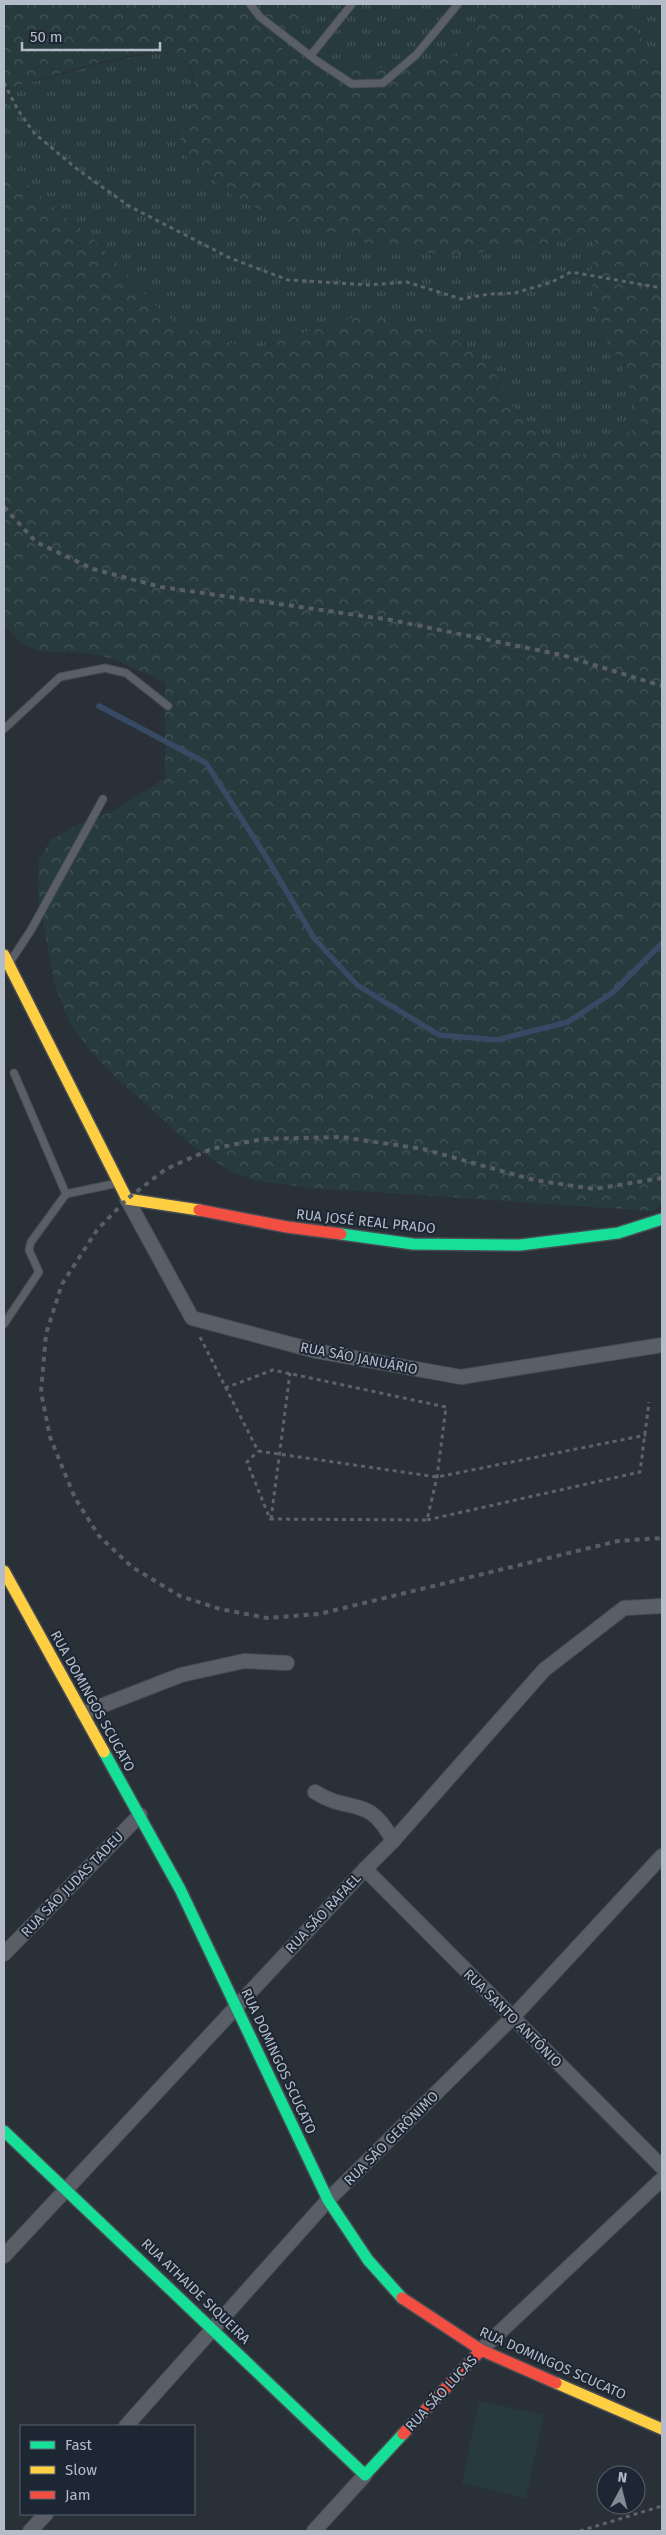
<svg xmlns="http://www.w3.org/2000/svg" width="666" height="2535" viewBox="0 0 666 2535" font-family="'Fira Sans',sans-serif">
  <style>
    .grass { fill: url(#grass-tufts) }
    .forest { fill: url(#forest-crowns) }
    .garden { fill: #273a3e }
    .lines { fill: none; stroke-linecap: round; stroke-linejoin: round }
    .stream { stroke: #384963; stroke-width: 5.5 }
    .lane-casing { stroke: #484c53; stroke-width: 9 }
    .street-casing { stroke: #484c53; stroke-width: 16 }
    .fast-casing { stroke: #484c53; stroke-width: 14 }
    .slow-casing { stroke: #484c53; stroke-width: 14 }
    .jam-casing { stroke: #484c53; stroke-width: 14 }
    .path { stroke: #5d636a; stroke-width: 3; stroke-dasharray: 4 4; stroke-linecap: butt }
    .lane { stroke: #5a5e66; stroke-width: 7 }
    .street { stroke: #5a5e66; stroke-width: 14 }
    .fast { stroke: #16e098; stroke-width: 11 }
    .slow { stroke: #ffcf43; stroke-width: 11 }
    .jam { stroke: #f24e42; stroke-width: 11 }
    .rail { stroke: #595d64; stroke-width: 4; stroke-dasharray: 5 5; stroke-linecap: butt }
    .labels { text-anchor: middle; stroke-width: 4; stroke-linejoin: round; paint-order: stroke }
    .street-label { font-size: 14px; fill: #b4bcc9; stroke: #1d2633 }
  </style>
  <defs>
    <pattern id="grass-tufts" width="24" height="20" patternUnits="userSpaceOnUse" patternTransform="scale(1.25)"><rect width="24" height="20" fill="#273a3e"/><path d="M3 7l-1-3M5 7V3M7 7l1-3M15 17l-1-3M17 17v-4M19 17l1-3" fill="none" stroke="#445559"/></pattern>
    <pattern id="forest-crowns" width="20" height="18" patternUnits="userSpaceOnUse" patternTransform="scale(1.25)"><rect width="20" height="18" fill="#273a3e"/><path d="M2 6a3 3 0 1 1 6 0M12 15a3 3 0 1 1 6 0" fill="none" stroke="#445559"/></pattern>
  </defs>
  <rect width="100%" height="100%" fill="#2a3038"/>
  <g class="grass">
    <path d="M326,4H477L476,36L464,54L421,65L372,69L277,55Z"/>
    <path d="M619,4H662V71Z"/>
    <path d="M160,53C165,54 174,53 179,56C209,75 185,121 178,147L198,168L234,197L262,211L323,232L385,248L453,256L595,237L591,275L593,311L600,331L621,363L642,426L569,461L510,404L497,377L360,315L251,350L177,325L4,166V89C56,78 106,59 160,53Z"/>
  </g>
  <path class="forest" d="M4,4H326L277,55L372,69L421,65L464,54L476,36L477,4H619L662,71V1203L654,1211L313,1188L256,1181L230,1171L192,1146L109,1071L88,1048L70,1023L55,986L38,897L39,860L50,841L75,826L116,810L165,778V682C146,674 113,657 93,654C54,648 33,663 4,624V166L99,244L149,299L178,325L251,350L360,315L406,323L457,341L478,354L497,377L510,404L569,461L642,426L621,363L600,331L593,311L591,275L595,237L453,256L385,248L323,232L262,211L234,197L198,168L178,147C183,130 200,84 192,69C190,66 182,57 178,56C150,41 38,82 4,89Z"/>
  <path class="garden" d="M479,2401L544,2415L526,2498L462,2483Z"/>
  <g class="lines">
    <path class="stream" d="M99,706L206,763L268,860L314,938L357,985L439,1035L497,1040L568,1022L612,993L662,943"/>
    <g class="lane-casing">
      <g id="lane">
        <path d="M250,4L260,17L317,61L352,84L383,83L416,55L458,4"/>
        <path d="M311,55L352,4"/>
        <path d="M4,729L60,677L105,668L126,673L168,706"/>
        <path d="M10,962L31,930L103,799"/>
        <path d="M14,1073L66,1194L118,1183"/>
        <path d="M4,1324L39,1272L29,1250L31,1242L66,1194"/>
      </g>
    </g>
    <g class="street-casing">
      <g id="street">
        <path d="M127,1199L192,1318L316,1351L461,1377L662,1345"/>
        <path d="M83,1713L181,1675L244,1661L287,1663"/>
        <path d="M315,1792C351,1815 368,1793 393,1841"/>
        <path d="M365,1869L662,2167"/>
        <path d="M4,1954L140,1815"/>
        <path d="M4,2256L365,1869L393,1841L544,1670L624,1608L662,1606"/>
        <path d="M481,2350L662,2179"/>
        <path d="M126,2426L328,2200L513,2017L662,1856"/>
        <path d="M30,2531L46,2514"/>
        <path d="M314,2531L365,2475"/>
      </g>
    </g>
    <g class="fast-casing">
      <g id="fast">
        <path d="M341,1234L413,1244L520,1245L618,1233L662,1219"/>
        <path d="M104,1752L180,1889L328,2200L368,2260L402,2298"/>
        <path d="M4,2131L365,2475L403,2434"/>
      </g>
    </g>
    <g class="slow-casing">
      <g id="slow">
        <path d="M4,955L127,1199L199,1210"/>
        <path d="M4,1571L104,1752"/>
        <path d="M556,2383L662,2429"/>
      </g>
    </g>
    <g class="jam-casing">
      <g id="jam">
        <path d="M199,1210L287,1227L341,1234"/>
        <path d="M402,2298L481,2350L556,2383"/>
        <path d="M403,2434L481,2350"/>
      </g>
    </g>
    <g class="path">
      <path d="M4,83L18,110L34,133L77,169L129,206L230,258L288,280L369,285L407,282L461,299L489,294L515,293L552,282L571,272L662,288"/>
      <path d="M200,1337L258,1451L437,1477L646,1435"/>
      <path d="M225,1388L273,1370L446,1407L437,1477L427,1520L270,1519L247,1462L258,1451"/>
      <path d="M271,1519L290,1373"/>
      <path d="M427,1520L640,1472L649,1402"/>
      <path d="M580,2531L662,2506"/>
    </g>
    <use href="#lane" class="lane"/>
    <use href="#street" class="street"/>
    <use href="#fast" class="fast"/>
    <use href="#slow" class="slow"/>
    <use href="#jam" class="jam"/>
    <g class="rail">
      <path d="M4,507L36,542L93,569L161,587L391,620L562,655L662,686"/>
      <path d="M662,1178L594,1189L534,1180L423,1149L342,1137L263,1139L211,1149L166,1169L127,1199L97,1230L62,1284L46,1334L41,1392L50,1437L75,1498L99,1536L132,1567L180,1596L220,1609L267,1618L319,1614L618,1541L662,1538"/>
    </g>
  </g>
  <g class="labels">
    <g class="street-label">
      <text transform="translate(366 1221) rotate(6)" y="5">RUA JOSÉ REAL PRADO</text>
      <text transform="translate(359 1358) rotate(11)" y="5">RUA SÃO JANUÁRIO</text>
      <text transform="translate(93 1701) rotate(61)" y="5">RUA DOMINGOS SCUCATO</text>
      <text transform="translate(72 1884) rotate(-46)" y="5">RUA SÃO JUDAS TADEU</text>
      <text transform="translate(323 1913) rotate(-47)" y="5">RUA SÃO RAFAEL</text>
      <text transform="translate(513 2018) rotate(45)" y="5">RUA SANTO ANTÔNIO</text>
      <text transform="translate(279 2061) rotate(65)" y="5">RUA DOMINGOS SCUCATO</text>
      <text transform="translate(391 2138) rotate(-45)" y="5">RUA SÃO GERÔNIMO</text>
      <text transform="translate(196 2291) rotate(44)" y="5">RUA ATHAIDE SIQUEIRA</text>
      <text transform="translate(553 2363) rotate(24)" y="5">RUA DOMINGOS SCUCATO</text>
      <text transform="translate(441 2393) rotate(-47)" y="5">RUA SÃO LUCAS</text>
    </g>
  </g>
  <rect width="666" height="2535" fill="none" stroke="#b4bcc9" stroke-width="10"/>
  <rect x="20" y="2425" width="175" height="90" fill="#1d2633" stroke="#59626f"/>
  <rect x="30" y="2441" width="25" height="8" fill="#16e098" stroke="#59626f"/>
  <text x="65" y="2450" font-size="15" fill="#b4bcc9">Fast</text>
  <rect x="30" y="2466" width="25" height="8" fill="#ffcf43" stroke="#59626f"/>
  <text x="65" y="2475" font-size="15" fill="#b4bcc9">Slow</text>
  <rect x="30" y="2491" width="25" height="8" fill="#f24e42" stroke="#59626f"/>
  <text x="65" y="2500" font-size="15" fill="#b4bcc9">Jam</text>
  <g transform="translate(621 2490) rotate(7)"><circle r="24" fill="#1d2633" stroke="#59626f"/>
  <path d="M0-4L9 19L0 12L-9 19Z" fill="#848b96"/>
  <text y="-8" font-size="14" font-weight="bold" text-anchor="middle" fill="#b4bcc9">N</text>
  </g>
  <path d="M22 42v8h138v-8" fill="none" stroke="#b4bcc9" stroke-width="2.5"/>
  <text x="30" y="42" font-size="15" fill="#b4bcc9" stroke="#1d2633" stroke-width="4" paint-order="stroke">50 m</text>
</svg>
